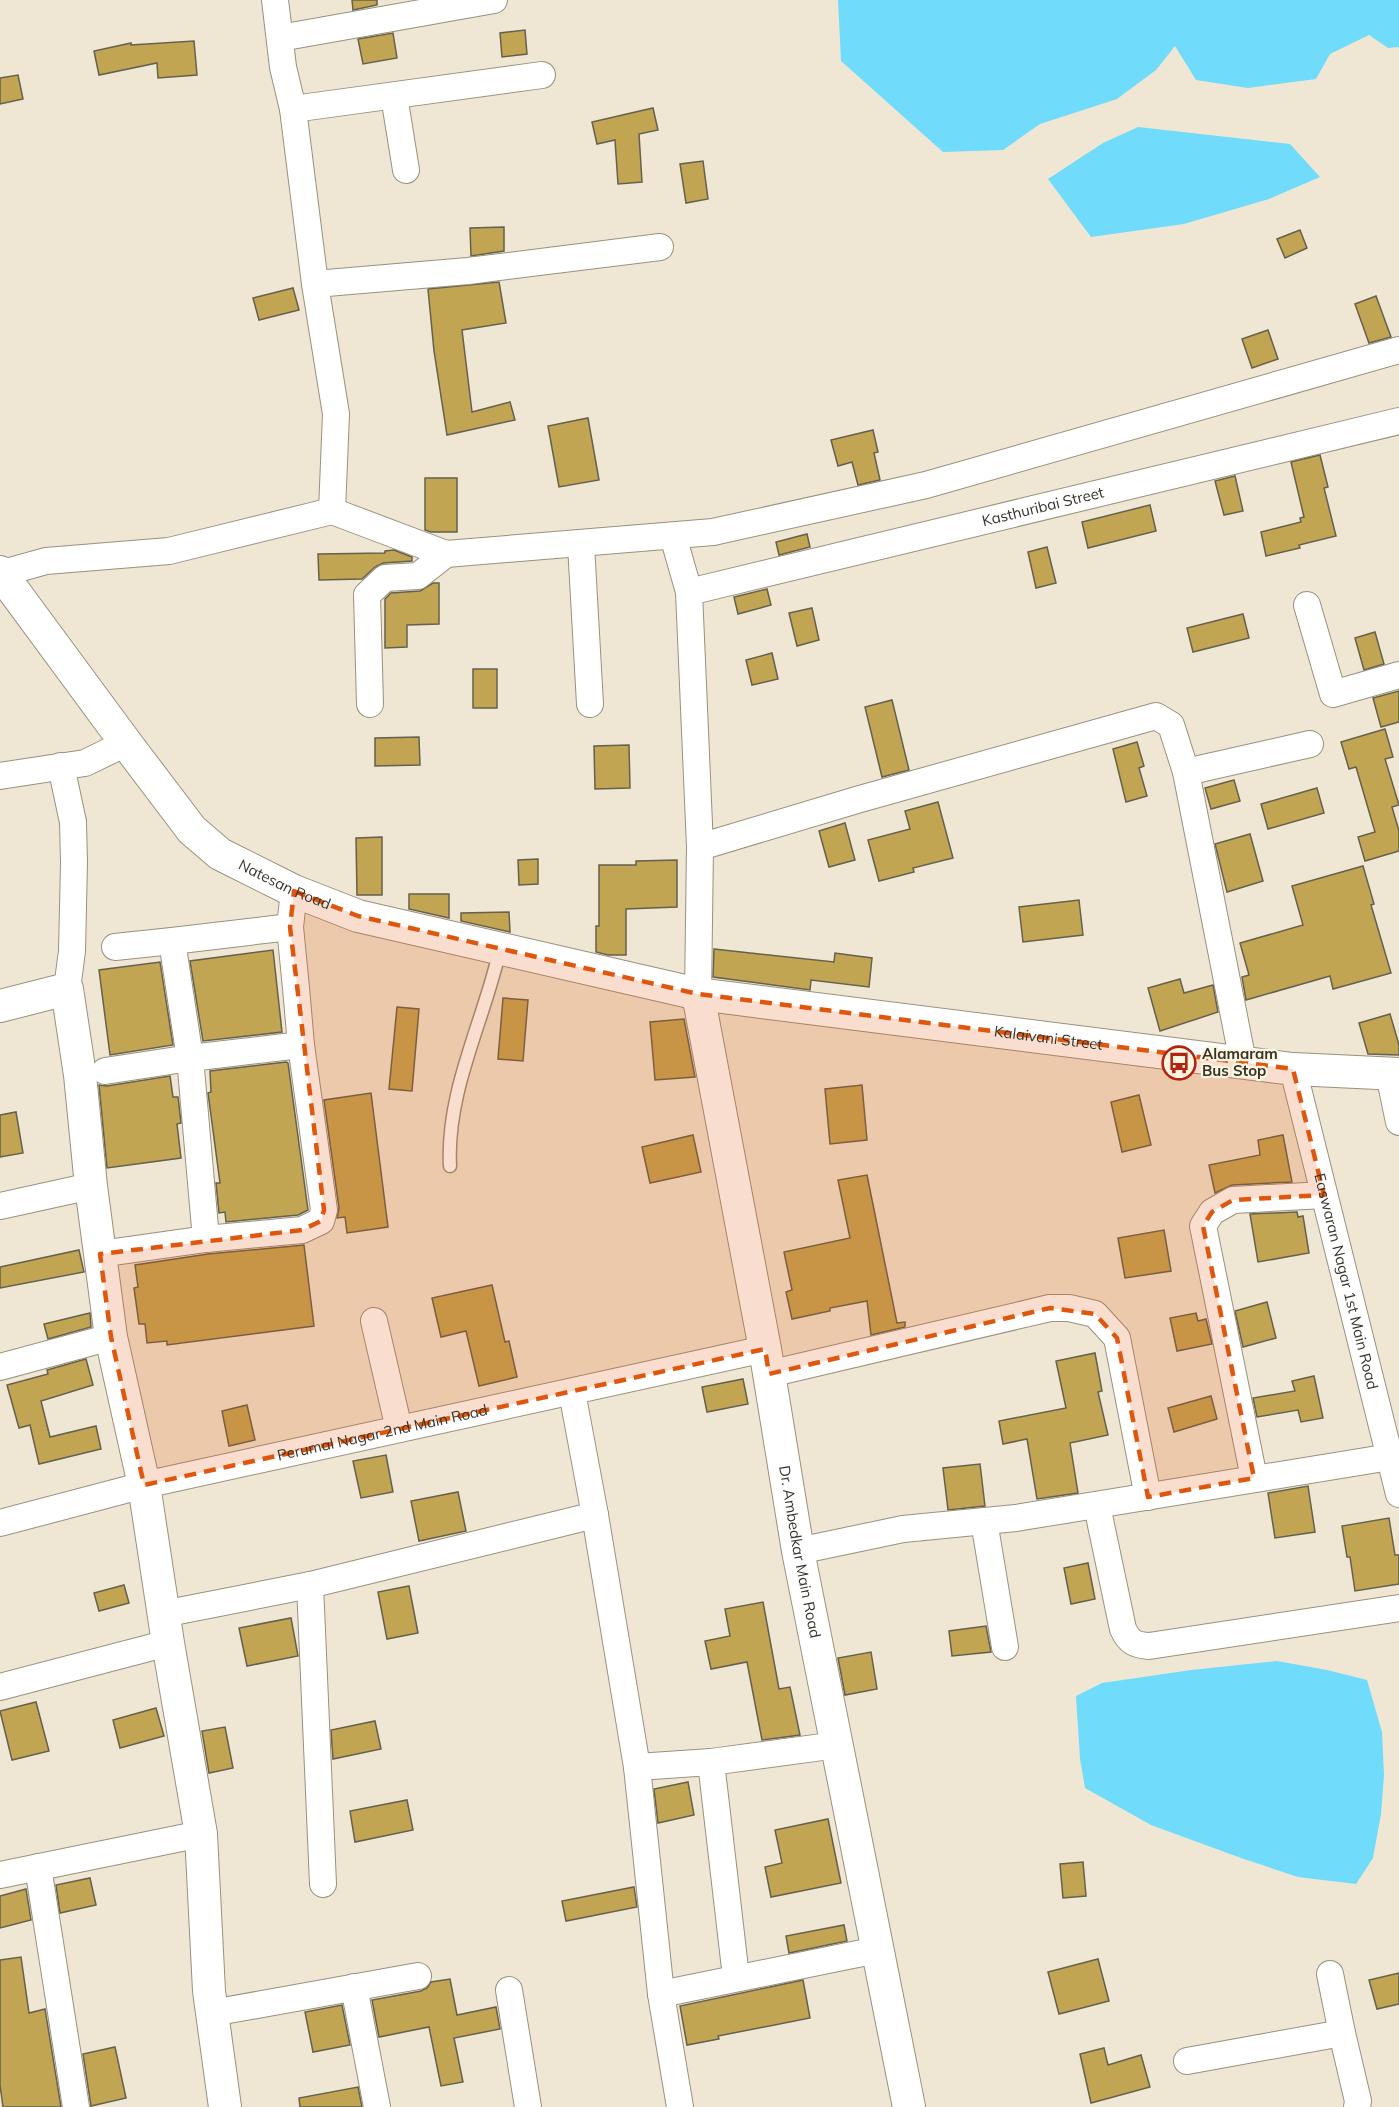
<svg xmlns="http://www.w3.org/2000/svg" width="1399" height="2107" viewBox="0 0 1399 2107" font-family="Mulish,sans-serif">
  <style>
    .water { fill: #70dbfa }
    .building { fill: #c1a553; stroke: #66604e; stroke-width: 1.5 }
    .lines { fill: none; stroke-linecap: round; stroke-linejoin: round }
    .service-casing { stroke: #98917e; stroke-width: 15 }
    .minor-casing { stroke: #98917e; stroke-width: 28 }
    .tertiary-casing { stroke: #98917e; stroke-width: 34 }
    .service { stroke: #fff; stroke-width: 12 }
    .minor { stroke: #fff; stroke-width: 26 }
    .tertiary { stroke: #fff; stroke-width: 32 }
    .marked { fill: #df570e; fill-opacity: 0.2; stroke: #df570e; stroke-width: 4.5; stroke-dasharray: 12 8; stroke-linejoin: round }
    .labels { text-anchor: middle; stroke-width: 4.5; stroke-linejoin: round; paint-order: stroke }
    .street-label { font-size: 15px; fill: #36332b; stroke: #fcf5e0 }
    .poi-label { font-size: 15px; font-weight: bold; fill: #36332b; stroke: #fcf5e0; text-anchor: start }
  </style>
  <rect width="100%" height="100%" fill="#efe7d3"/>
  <g class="water">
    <path d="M838,0H1399V47L1388,48L1369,35L1330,54L1316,79L1248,88L1196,80L1175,46L1156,70L1117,99L1040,124L1003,150L943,152L841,61Z"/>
    <path d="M1138,127L1290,144L1320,177L1269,199L1184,224L1091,237L1048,179L1103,143Z"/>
    <path d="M1277,1661L1327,1670L1367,1680L1382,1732L1384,1775L1381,1814L1373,1858L1356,1884L1298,1877L1241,1858L1151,1825L1085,1788L1080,1759L1076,1696L1102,1683L1191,1670Z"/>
  </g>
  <g class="building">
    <path d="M352,0H377V5L353,10Z"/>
    <path d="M525,30L527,54L502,57L500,33Z"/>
    <path d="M393,33L397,58L363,64L358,39Z"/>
    <path d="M194,41L197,75L158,78L157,63L99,75L94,51L131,43V45Z"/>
    <path d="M18,75L23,99L0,104V78Z"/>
    <path d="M653,108L658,130L639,134L642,182L618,184L615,140L597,144L592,122Z"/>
    <path d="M703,161L708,199L686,203L680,164Z"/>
    <path d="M504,227V251L471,256L470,228Z"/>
    <path d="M1300,230L1307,248L1285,258L1277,239Z"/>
    <path d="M499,282L506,323L462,330L472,412L510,402L515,420L447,435L434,351L428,289Z"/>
    <path d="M293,288L299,310L259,320L253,298Z"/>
    <path d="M1376,296L1391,337L1369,343L1355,304Z"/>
    <path d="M1268,330L1278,359L1252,368L1242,339Z"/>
    <path d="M588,418L599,480L559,487L548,426Z"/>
    <path d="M873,430L878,452L874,453L880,480L858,485L852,462L838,466L831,440Z"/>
    <path d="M1320,455L1328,487L1324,488L1336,536L1299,545L1300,548L1266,556L1261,532L1301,522L1300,518L1304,517L1291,462Z"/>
    <path d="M1235,476L1243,511L1224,515L1215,481Z"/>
    <path d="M425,478H457V532H431L425,530Z"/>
    <path d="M1150,505L1156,531L1088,548L1082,522Z"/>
    <path d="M807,534L810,547L779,555L776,542Z"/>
    <path d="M1047,547L1056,583L1036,588L1028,552Z"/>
    <path d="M394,550L412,557V561L383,563L375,567L362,579L319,580L318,554L385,553V551Z"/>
    <path d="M433,583H439V624L407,625V647L385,648V599L391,593L420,591Z"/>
    <path d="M767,589L771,605L738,614L734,597Z"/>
    <path d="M812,608L819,640L797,646L789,613Z"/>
    <path d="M1243,614L1249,638L1193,652L1187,628Z"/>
    <path d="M1375,632L1384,664L1364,670L1355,638Z"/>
    <path d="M772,653L778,679L752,685L746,660Z"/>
    <rect x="473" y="669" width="24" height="39"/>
    <path d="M1399,691V722L1381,727L1373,698Z"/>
    <path d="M892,700L909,770L882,777L865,707Z"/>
    <path d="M1385,729L1393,757L1385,759L1399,805L1392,807L1399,831V851L1365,861L1358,837L1375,832L1356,767L1349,769L1341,742Z"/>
    <path d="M419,737L420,765L375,766V738Z"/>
    <path d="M1137,742L1144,766L1139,768L1147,796L1126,802L1113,749Z"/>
    <path d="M629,745L630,788L595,789L594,746Z"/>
    <path d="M1234,780L1240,801L1211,809L1205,788Z"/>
    <path d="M1317,788L1324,813L1268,829L1261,804Z"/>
    <path d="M938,802L953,858L913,868L914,872L879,881L868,840L910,829L905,811Z"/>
    <path d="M845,823L855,860L829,867L819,831Z"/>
    <path d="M1250,834L1263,881L1227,892L1215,844Z"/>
    <path d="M382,837V895H357L356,838Z"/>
    <path d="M538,859V884L519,885L518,860Z"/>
    <path d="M677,860V907L626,909V955H608L596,952V926H599V865H636V861Z"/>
    <path d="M1363,866L1374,904L1371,905L1391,973L1333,989L1330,976L1246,1000L1242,977L1249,975L1240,943L1303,925L1292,886Z"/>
    <path d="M409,894H449V918L409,909Z"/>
    <path d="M1079,900L1083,935L1023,942L1019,907Z"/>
    <path d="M509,912L510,932L461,921V913Z"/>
    <path d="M714,949L834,962L835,953L872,958L869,987L811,980L810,990L713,977Z"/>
    <path d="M273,950L282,1032L203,1041L190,961Z"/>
    <path d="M160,962L173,1045L110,1055L99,970Z"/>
    <path d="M1180,979L1184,993L1213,985L1218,1012L1160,1031L1148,988Z"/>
    <path d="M503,998L528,1000L523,1061L498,1059Z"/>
    <path d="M397,1007L419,1009L412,1091L389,1089Z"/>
    <path d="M1390,1014L1399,1045V1055L1368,1054L1359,1023Z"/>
    <path d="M684,1019L695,1077L655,1080L650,1022Z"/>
    <path d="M286,1062L288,1063L308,1210L298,1215L226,1222L225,1212L219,1213L216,1183H220L208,1093L211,1092L210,1071Z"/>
    <path d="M170,1076L173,1097H178L181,1123L177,1124L181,1158L107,1168L99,1085L107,1086Z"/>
    <path d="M862,1085L867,1140L830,1144L825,1089Z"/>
    <path d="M371,1093L388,1227L347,1233L345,1217L337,1218L339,1208L324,1100Z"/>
    <path d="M1139,1095L1151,1145L1122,1152L1111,1102Z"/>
    <path d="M16,1112L23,1153L0,1157V1115Z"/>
    <path d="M693,1135L701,1172L650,1183L642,1147Z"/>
    <path d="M1283,1135L1292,1182L1232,1185L1215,1193L1209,1165L1260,1155L1258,1140Z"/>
    <path d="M867,1175L897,1323L905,1322V1327L871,1335L867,1301L830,1308V1311L792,1319L786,1292L792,1290L784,1252L850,1238L838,1180Z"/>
    <path d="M1297,1212L1298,1217L1303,1216L1309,1253L1258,1262L1250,1214Z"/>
    <path d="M1164,1230L1171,1271L1125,1278L1118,1238Z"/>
    <path d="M304,1245L314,1326L167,1345V1341L147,1343L145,1324H139L134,1288L138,1287L135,1265L208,1254Z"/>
    <path d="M79,1250L84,1272L0,1288V1267Z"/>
    <path d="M492,1285L505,1342L509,1341L517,1377L479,1386L466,1331L441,1337L432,1298Z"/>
    <path d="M1267,1302L1276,1338L1243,1347L1235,1311Z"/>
    <path d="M90,1313L91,1327L48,1339L44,1324Z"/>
    <path d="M1196,1313L1198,1321L1206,1319L1212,1344L1177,1351L1170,1318Z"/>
    <path d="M1095,1353L1102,1391L1098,1392L1108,1435L1070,1443L1078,1493L1037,1499L1027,1439L1003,1444L999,1421L1066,1408L1056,1361Z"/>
    <path d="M86,1359L93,1385L41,1401L50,1437L96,1426L101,1449L39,1464L30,1425L19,1428L7,1385L48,1374L47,1370Z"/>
    <path d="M1314,1376L1323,1418L1301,1422L1298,1410L1257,1417L1253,1398L1295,1391L1292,1381Z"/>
    <path d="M743,1379L748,1404L707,1412L702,1387Z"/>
    <path d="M1211,1396L1217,1419L1174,1432L1168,1408Z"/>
    <path d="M247,1405L255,1440L229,1446L222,1411Z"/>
    <path d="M386,1455L393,1492L361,1498L353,1461Z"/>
    <path d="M980,1464L985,1506L948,1510L943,1468Z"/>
    <path d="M1308,1486L1315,1532L1275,1538L1268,1493Z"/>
    <path d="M458,1492L466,1531L419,1541L411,1501Z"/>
    <path d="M1389,1518L1395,1555H1399V1584L1355,1591L1350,1557H1347L1342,1526Z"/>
    <path d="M1088,1563L1095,1599L1071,1604L1064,1568Z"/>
    <path d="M124,1585L129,1603L99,1611L94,1593Z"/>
    <path d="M409,1586L418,1633L387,1639L378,1592Z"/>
    <path d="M763,1602L779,1689L790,1687L800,1735L762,1740L747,1662L711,1669L705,1641L730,1636L725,1609Z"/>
    <path d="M291,1618L298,1656L247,1666L239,1628Z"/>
    <path d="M986,1626L991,1652L952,1656L949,1631Z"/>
    <path d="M871,1652L877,1689L845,1695L838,1658Z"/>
    <path d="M36,1702L49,1751L12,1760L0,1711Z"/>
    <path d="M156,1708L164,1736L120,1748L113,1720Z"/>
    <path d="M375,1721L381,1749L333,1759L331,1730Z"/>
    <path d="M225,1727L233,1768L209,1773L202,1731Z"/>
    <path d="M688,1782L694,1815L658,1823L654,1789Z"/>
    <path d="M407,1800L413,1830L355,1842L350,1811Z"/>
    <path d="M828,1819L841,1883L771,1897L765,1867L782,1863L775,1830Z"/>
    <path d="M1083,1862L1086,1896L1063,1898L1060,1864Z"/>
    <path d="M90,1878L96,1905L60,1913L56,1885Z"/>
    <path d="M634,1887L637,1907L566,1921L562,1901Z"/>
    <path d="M26,1889L31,1920L0,1928V1896Z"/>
    <path d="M844,1925L847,1941L789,1953L786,1936Z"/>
    <path d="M21,1957L29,2013L45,2009L61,2107H3L0,2085V1960Z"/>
    <path d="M1098,1959L1109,2001L1059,2014L1048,1972Z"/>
    <path d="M1399,1973V2004L1377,2009L1369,1980Z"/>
    <path d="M450,1979L457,2015L496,2007L500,2029L454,2038L463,2082L441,2086L429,2027L379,2037L372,2000L421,1991L427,1988L431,1982Z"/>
    <path d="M803,1980L810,2018L718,2036L719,2039L687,2045L680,2006Z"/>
    <path d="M342,2005L350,2045L313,2052L305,2012Z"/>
    <path d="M115,2047L126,2098L91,2106L83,2054Z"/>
    <path d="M1104,2048L1108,2065L1141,2055L1150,2087L1091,2103L1080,2054Z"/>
    <path d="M358,2087L362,2107H300L299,2098Z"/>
  </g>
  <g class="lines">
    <g class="service-casing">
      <path id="service" d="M450,1166C446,1091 484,1021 500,949"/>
    </g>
    <g class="minor-casing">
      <g id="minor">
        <path d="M275,0L283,67L293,109L315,284L336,414L332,511"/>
        <path d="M280,38L494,0"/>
        <path d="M394,96L406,170"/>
        <path d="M293,109L542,75"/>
        <path d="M315,284L468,271L660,247"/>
        <path d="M673,536L689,592L700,847L698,994"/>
        <path d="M581,545L590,704"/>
        <path d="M3,573L46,561L169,551L332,511L446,554L713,532L926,485L1399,350"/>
        <path id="s1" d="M689,592L1399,421"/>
        <path d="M1307,605L1333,694L1399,675"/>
        <path d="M370,704L367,595L385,578L418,576L446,554"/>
        <path d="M61,766L73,822L74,863L72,951L67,989"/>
        <path d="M1186,772L1310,744"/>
        <path d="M0,776L85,763L126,743"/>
        <path d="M700,847L860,799L1156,716L1171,725L1186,772L1243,1062"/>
        <path d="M115,947L172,941"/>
        <path id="s2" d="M1293,1069L1399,1494"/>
        <path d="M105,1071L190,1058L172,941L290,927"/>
        <path d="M1389,1074L1399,1122"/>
        <path d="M0,1206L91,1186"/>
        <path d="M206,1239L190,1058L301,1045"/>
        <path d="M100,1254L206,1239L302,1230L321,1221L324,1210L301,1045L296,988L290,927L294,891"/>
        <path d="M374,1321L399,1429"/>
        <path d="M0,1367L111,1337"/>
        <path d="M769,1374L1050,1308H1069L1095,1314L1117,1338L1148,1497"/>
        <path d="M572,1392L595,1515L637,1767L661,1994L680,2107"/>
        <path d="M1254,1478L1203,1226L1212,1212L1233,1200L1324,1195"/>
        <path d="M1097,1506L1123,1629C1129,1642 1135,1645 1149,1646L1399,1608"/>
        <path d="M984,1521L1005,1647"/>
        <path id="s3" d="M0,1523L144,1485L765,1349"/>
        <path d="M798,1551L903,1529L1016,1518L1390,1457"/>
        <path d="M310,1585L323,1884"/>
        <path d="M163,1614L310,1585L595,1515"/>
        <path d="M0,1687L168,1643"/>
        <path d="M637,1767L711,1762"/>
        <path d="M38,1867L76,2107"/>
        <path d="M0,1875L201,1834"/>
        <path d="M1330,1974L1342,2033"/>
        <path d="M736,1977L711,1762L837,1745"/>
        <path d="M354,1987L377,2107"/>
        <path d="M509,1990L528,2107"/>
        <path d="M661,1994L877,1950"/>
        <path d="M212,2013L418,1976"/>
        <path d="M1187,2061L1342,2033L1358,2101L1357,2107"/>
      </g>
    </g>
    <g class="tertiary-casing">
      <g id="tertiary">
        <path id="s4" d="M0,572L126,743L192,830L220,854L294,891L358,916L698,994L1293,1069L1399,1074"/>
        <path id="s5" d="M698,994L765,1349L798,1551L909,2107"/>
        <path d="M0,1006L67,989L80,1075L91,1186L111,1337L144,1485L168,1643L201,1834L209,1991L225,2107"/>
      </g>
    </g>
    <use href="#service" class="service"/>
    <use href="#minor" class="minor"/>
    <use href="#tertiary" class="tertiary"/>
  </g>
  <path class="marked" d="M294,891L358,916L698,994L1293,1069L1324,1195L1233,1200L1212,1212L1203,1226L1254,1478L1148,1497L1117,1338L1095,1314L1050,1308L769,1374L765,1349L144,1485L111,1337L100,1254L302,1230L321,1221L324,1210L290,927Z"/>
  <defs>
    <g id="bus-ring" transform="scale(1.725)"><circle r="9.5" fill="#fcf5e0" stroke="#b22412" stroke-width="1.5"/><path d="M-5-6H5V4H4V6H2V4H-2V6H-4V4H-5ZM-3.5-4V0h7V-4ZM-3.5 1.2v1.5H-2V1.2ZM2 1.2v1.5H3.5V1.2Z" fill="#b22412"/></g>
  </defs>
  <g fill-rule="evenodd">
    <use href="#bus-ring" x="1179" y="1063"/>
  </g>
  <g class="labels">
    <g class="street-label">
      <text dy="5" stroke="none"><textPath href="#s1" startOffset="364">Kasthuribai Street</textPath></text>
      <text dy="5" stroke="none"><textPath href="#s4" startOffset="430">Natesan Road</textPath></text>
      <text dy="5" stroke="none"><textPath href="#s4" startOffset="1212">Kalaivani Street</textPath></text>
      <text dy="5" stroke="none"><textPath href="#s2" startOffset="219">Easwaran Nagar 1st Main Road</textPath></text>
      <text dy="5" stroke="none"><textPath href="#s3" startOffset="393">Perumal Nagar 2nd Main Road</textPath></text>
      <text dy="5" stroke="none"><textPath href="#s5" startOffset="567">Dr. Ambedkar Main Road</textPath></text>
    </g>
    <g class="poi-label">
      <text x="1202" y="1059">Alamaram<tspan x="1202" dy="17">Bus Stop</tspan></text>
    </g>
  </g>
</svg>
